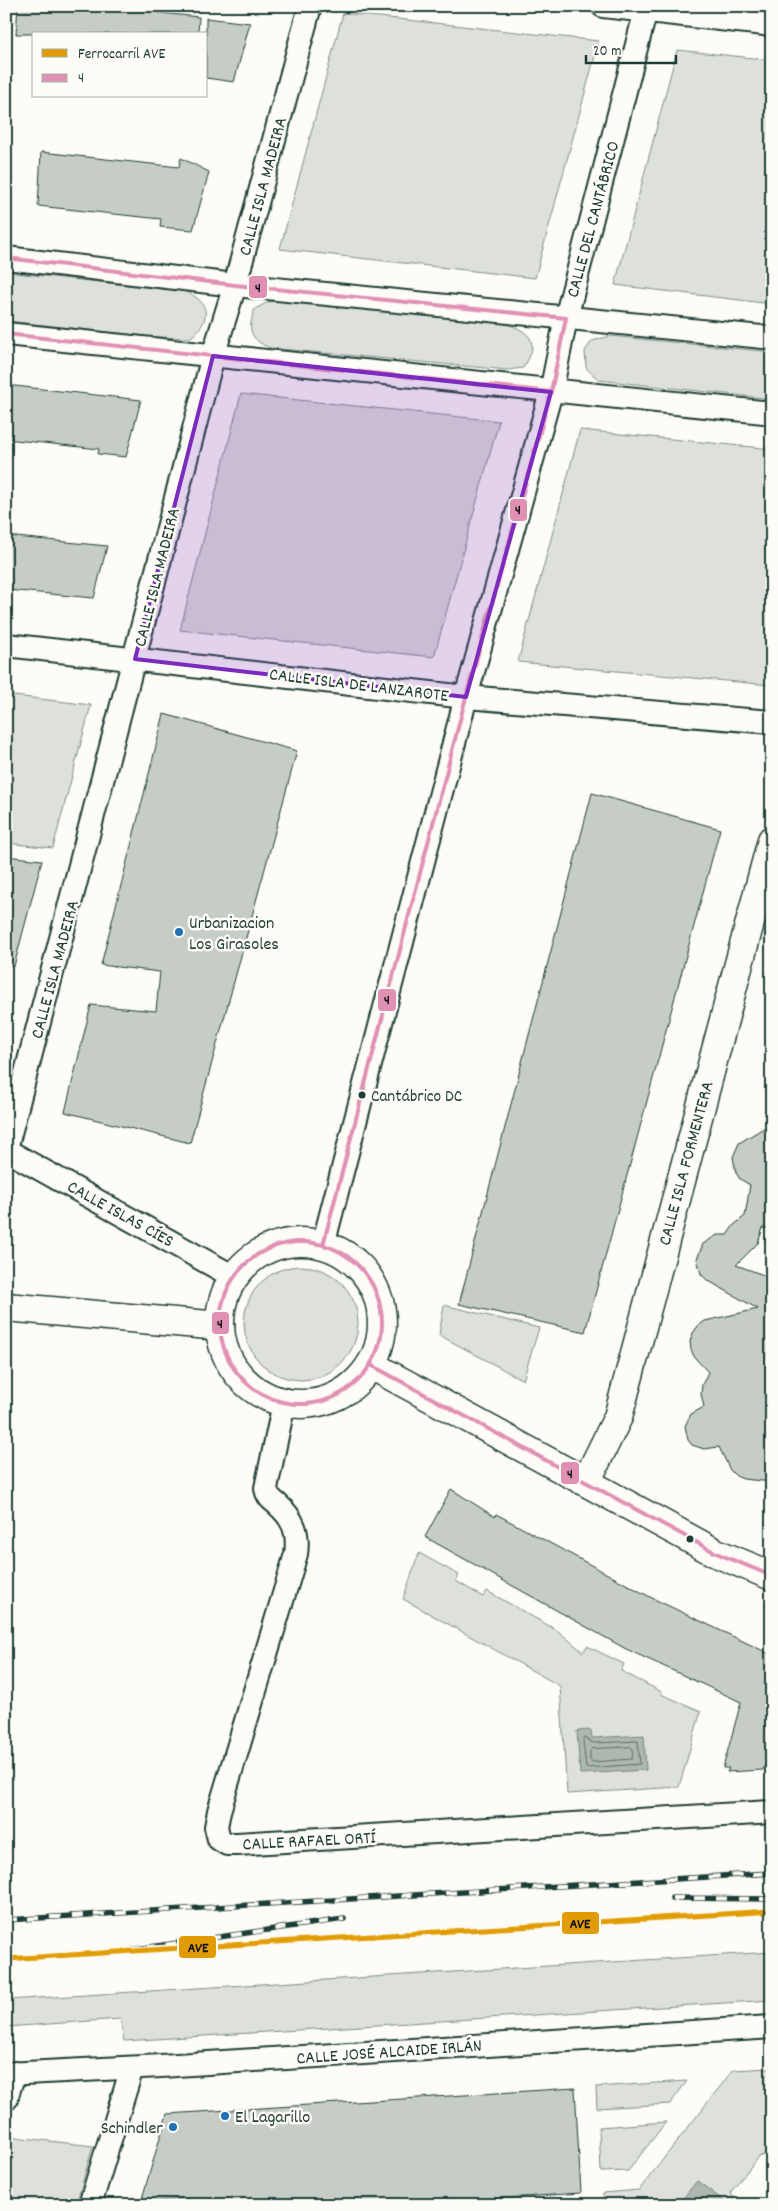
<svg xmlns="http://www.w3.org/2000/svg" width="778" height="2211" viewBox="0 0 778 2211" font-family="Dekko,sans-serif">
  <style>
    .green { fill: #dde0db; stroke: #7e8e88 }
    .water { fill: #aeb8b1; stroke: #75877f }
    .lines { fill: none; stroke-linecap: round; stroke-linejoin: round }
    .shore { stroke: #586e66; stroke-width: 1 }
    .building { fill: #c6cdc7; stroke: #1f3d34 }
    .street-casing { stroke: #1f3d34; stroke-width: 26 }
    .secondary-casing { stroke: #1f3d34; stroke-width: 31 }
    .primary-casing { stroke: #1f3d34; stroke-width: 31 }
    .street { stroke: #fdfcf7; stroke-width: 22 }
    .secondary { stroke: #fdfcf7; stroke-width: 28 }
    .primary { stroke: #fdfcf7; stroke-width: 28 }
    .rail-casing { stroke: #1f3d34; stroke-width: 5.5 }
    .rail { stroke: #fdfcf7; stroke-width: 4; stroke-dasharray: 11; stroke-linecap: butt }
    .bus-1-casing { stroke: #fdfcf7; stroke-width: 8 }
    .bus-1 { stroke: #e090b3; stroke-width: 4 }
    .rail-1-casing { stroke: #fdfcf7; stroke-width: 9 }
    .rail-1 { stroke: #e19c05; stroke-width: 5 }
    .marked { fill: #7b2cbf; fill-opacity: 0.2; stroke: #7b2cbf; stroke-width: 4; stroke-linejoin: round }
    .poi-dot { fill: #1f6fb2; stroke: #fdfcf7; stroke-width: 2 }
    .bus-dot { fill: #1f3d34; stroke: #fdfcf7; stroke-width: 2 }
    .labels { text-anchor: middle; stroke-width: 5; stroke-linejoin: round; paint-order: stroke }
    .bus-label { font-size: 17px; fill: #1f3d34; stroke: #fdfcf7; text-anchor: start }
    .street-label { font-size: 18px; fill: #1f3d34; stroke: #fdfcf7 }
    .poi-label { font-size: 18px; fill: #1f3d34; stroke: #fdfcf7; text-anchor: start }
    .line-badge { stroke: #fdfcf7; stroke-width: 2 }
    .pale-badge-label { font-size: 14px; text-anchor: middle; font-weight: bold; fill: #111 }
  </style>
  <rect width="100%" height="100%" fill="#fdfcf7"/>
  <filter id="ink" filterUnits="userSpaceOnUse"><feTurbulence type="fractalNoise" baseFrequency=".02" numOctaves="2"/><feDisplacementMap in="SourceGraphic" scale="10" xChannelSelector="R" yChannelSelector="G"/><feConvolveMatrix kernelMatrix="1 2 1 2 8 2 1 2 1" color-interpolation-filters="sRGB"/></filter>
  <g filter="url(#ink)">
    <g class="green">
      <path d="M343,13L599,41L535,278L280,249Z"/>
      <path d="M677,50L772,60V304L615,285Z"/>
      <path d="M6,272L183,291C211,300 212,321 190,338L155,337L6,321Z"/>
      <path d="M278,301L501,323C529,329 542,341 523,368L507,370L270,348C249,339 247,329 255,309L268,302Z"/>
      <path d="M610,336L772,352V399L599,380L586,368L585,351L592,341Z"/>
      <path d="M241,394L499,421L434,657L180,630Z"/>
      <path d="M580,430L772,449V678L770,685L518,662Z"/>
      <path d="M6,695L91,705L53,848L6,843Z"/>
      <circle cx="301" cy="1323" r="57"/>
      <path d="M444,1305L539,1328L523,1380L439,1335Z"/>
      <path d="M419,1553L459,1575L456,1581L483,1597L487,1591L558,1631L583,1652L587,1646L624,1664L621,1671L662,1692L661,1694L701,1711L679,1787L567,1794L560,1686L403,1599Z"/>
      <path d="M772,1952V2000L124,2041L120,2019L6,2027V2000Z"/>
      <path d="M770,2068L772,2152L758,2157L731,2192L736,2205H729L697,2181L678,2205H604L603,2193L639,2190L733,2070Z"/>
      <path d="M687,2081L670,2104L597,2108L596,2087Z"/>
      <path d="M666,2122L628,2171L601,2172L599,2127Z"/>
      <path d="M6,2136L93,2146L76,2205H6Z"/>
    </g>
    <g class="water">
      <path d="M591,1730L592,1738L644,1735L646,1770L580,1774L577,1731Z"/>
      <path d="M697,2181L729,2205H678Z"/>
    </g>
    <g class="lines">
      <g class="shore">
        <path d="M585,1738L593,1743L638,1741L640,1764L586,1768L583,1741Z"/>
        <path d="M631,1747L633,1749L632,1759L593,1762L590,1760V1751L592,1749Z"/>
      </g>
    </g>
    <g class="building">
      <path d="M18,6H94L199,17L198,34H16Z"/>
      <path d="M206,18L250,23L234,82L206,78Z"/>
      <path d="M41,152L179,167L181,158L209,172L193,230L160,227L161,219L38,206Z"/>
      <path d="M6,385L141,400L126,457L98,454L99,449L6,439Z"/>
      <path d="M6,536L107,546L94,598L6,590Z"/>
      <path d="M164,714L297,751L190,1143L65,1112L91,1005L156,1011L160,972L101,965Z"/>
      <path d="M592,793L720,829L585,1332L459,1304Z"/>
      <path d="M6,856L42,860L14,966L6,965Z"/>
      <path d="M772,1123V1229L763,1228L758,1243L736,1265L772,1278V1482L743,1479L736,1476L730,1470L719,1447L704,1449L692,1445L688,1440L685,1426L691,1414L704,1407L701,1394L702,1385L708,1372L695,1358L691,1350L690,1341L693,1333L698,1326L705,1321L758,1309L707,1280L701,1274L697,1259L703,1244L717,1235H727L734,1225L745,1216L750,1185L740,1179L736,1173L733,1157L739,1143Z"/>
      <path d="M451,1489L495,1517L496,1514L652,1598L772,1655V1765H765L763,1770L727,1772L729,1768H723L741,1702L626,1649L425,1537Z"/>
      <path d="M575,2088L581,2193L405,2205H189V2199L141,2202L167,2114Z"/>
    </g>
    <g class="lines">
      <g class="street-casing">
        <g id="street">
          <path d="M603,6L772,25"/>
          <path d="M6,258L235,285L772,338"/>
          <path d="M6,334L772,413"/>
          <path d="M6,645L466,697L772,722"/>
          <path d="M6,1149L213,356L235,285L310,6"/>
          <path d="M6,1150L234,1277"/>
          <path d="M323,1245L466,697L551,392L566,318L647,6"/>
          <path d="M284,1403L266,1488C267,1496 271,1499 277,1504C294,1519 299,1533 296,1554L219,1811L216,1827L219,1839L227,1844H237L772,1812"/>
          <path d="M6,2074L161,2066L772,2027"/>
          <path d="M6,2099L14,2073"/>
          <path d="M90,2205L132,2068"/>
        </g>
      </g>
      <g class="secondary-casing">
        <path id="secondary" d="M586,1482L618,1417L772,840"/>
      </g>
      <g class="primary-casing">
        <g id="primary">
          <circle cx="301" cy="1323" r="81"/>
          <path d="M6,1307L220,1326"/>
          <path d="M371,1365L716,1553L772,1576"/>
        </g>
      </g>
      <use href="#street" class="street"/>
      <use href="#secondary" class="secondary"/>
      <use href="#primary" class="primary"/>
      <g class="rail-casing">
        <g id="rail">
          <path d="M672,1898L772,1899"/>
          <path d="M6,1920L772,1873"/>
          <path d="M122,1951L344,1919"/>
        </g>
      </g>
      <use href="#rail" class="rail"/>
      <g class="bus-1-casing">
        <g id="bus-1">
          <path d="M6,258L235,285L566,318L551,392L466,697L323,1245"/>
          <path d="M6,334L551,392"/>
          <circle cx="301" cy="1323" r="81"/>
          <path d="M371,1365L716,1553L772,1576"/>
        </g>
      </g>
      <use href="#bus-1" class="bus-1"/>
      <g class="rail-1-casing">
        <path id="rail-1" d="M6,1959L772,1911"/>
      </g>
      <use href="#rail-1" class="rail-1"/>
    </g>
  </g>
  <path class="marked" d="M213,356L551,392L466,697L135,659Z"/>
  <g class="poi-dot">
    <circle cx="179" cy="932" r="5"/>
    <circle cx="225" cy="2116" r="5"/>
    <circle cx="173" cy="2127" r="5"/>
  </g>
  <g class="bus-dot">
    <circle cx="362" cy="1095" r="4.5"/>
    <circle cx="690" cy="1539" r="4.5"/>
  </g>
  <g class="labels">
    <g class="bus-label">
      <text x="371" y="1101">Cantábrico DC</text>
    </g>
    <g class="street-label">
      <text transform="translate(262 186) rotate(-75)" y="6">CALLE ISLA MADEIRA</text>
      <text transform="translate(592 219) rotate(-75)" y="6">CALLE DEL CANTÁBRICO</text>
      <text transform="translate(156 577) rotate(-76)" y="6">CALLE ISLA MADEIRA</text>
      <text transform="translate(359 684) rotate(7)" y="6">CALLE ISLA DE LANZAROTE</text>
      <text transform="translate(54 969) rotate(-75)" y="6">CALLE ISLA MADEIRA</text>
      <text transform="translate(685 1163) rotate(-75)" y="6">CALLE ISLA FORMENTERA</text>
      <text transform="translate(121 1213) rotate(29)" y="6">CALLE ISLAS CÍES</text>
      <text transform="translate(309 1840) rotate(-3)" y="6">CALLE RAFAEL ORTÍ</text>
      <text transform="translate(389 2051) rotate(-4)" y="6">CALLE JOSÉ ALCAIDE IRLÁN</text>
    </g>
    <g class="poi-label">
      <text x="189" y="928">Urbanizacion<tspan x="189" dy="21">Los Girasoles</tspan></text>
      <text x="235" y="2122">El Lagarillo</text>
      <text x="163" y="2133" text-anchor="end">Schindler</text>
    </g>
  </g>
  <g class="line-badge">
    <rect x="248" y="275" width="20" height="24" rx="5" fill="#e090b3"/>
    <rect x="509" y="498" width="19" height="24" rx="5" fill="#e090b3"/>
    <rect x="377" y="988" width="20" height="24" rx="5" fill="#e090b3"/>
    <rect x="211" y="1311" width="19" height="24" rx="5" fill="#e090b3"/>
    <rect x="560" y="1461" width="20" height="24" rx="5" fill="#e090b3"/>
    <rect x="561" y="1911" width="39" height="24" rx="5" fill="#e19c05"/>
    <rect x="178" y="1935" width="39" height="24" rx="5" fill="#e19c05"/>
  </g>
  <g class="pale-badge-label">
    <text x="258" y="292">4</text>
    <text x="518" y="514">4</text>
    <text x="387" y="1004">4</text>
    <text x="220" y="1328">4</text>
    <text x="570" y="1478">4</text>
    <text x="580" y="1928">AVE</text>
    <text x="198" y="1952">AVE</text>
  </g>
  <rect width="778" height="2211" fill="none" stroke="#fdfcf7" stroke-width="25"/>
  <rect x="12" y="12" width="753" height="2186" fill="none" stroke="#1f3d34" stroke-width="2" filter="url(#ink)"/>
  <rect x="32" y="32" width="175" height="65" fill="#fdfcf7" stroke="#a4b0a9"/>
  <rect x="42" y="49" width="25" height="8" fill="#e19c05" stroke="#a4b0a9"/>
  <text x="78" y="58" font-size="15" fill="#1f3d34">Ferrocarril AVE</text>
  <rect x="42" y="74" width="25" height="8" fill="#e090b3" stroke="#a4b0a9"/>
  <text x="78" y="82" font-size="15" fill="#1f3d34">4</text>
  <path d="M586 55v8h90v-8" fill="none" stroke="#1f3d34" stroke-width="2.5"/>
  <text x="593" y="55" font-size="15" fill="#1f3d34" stroke="#fdfcf7" stroke-width="4" paint-order="stroke">20 m</text>
</svg>
